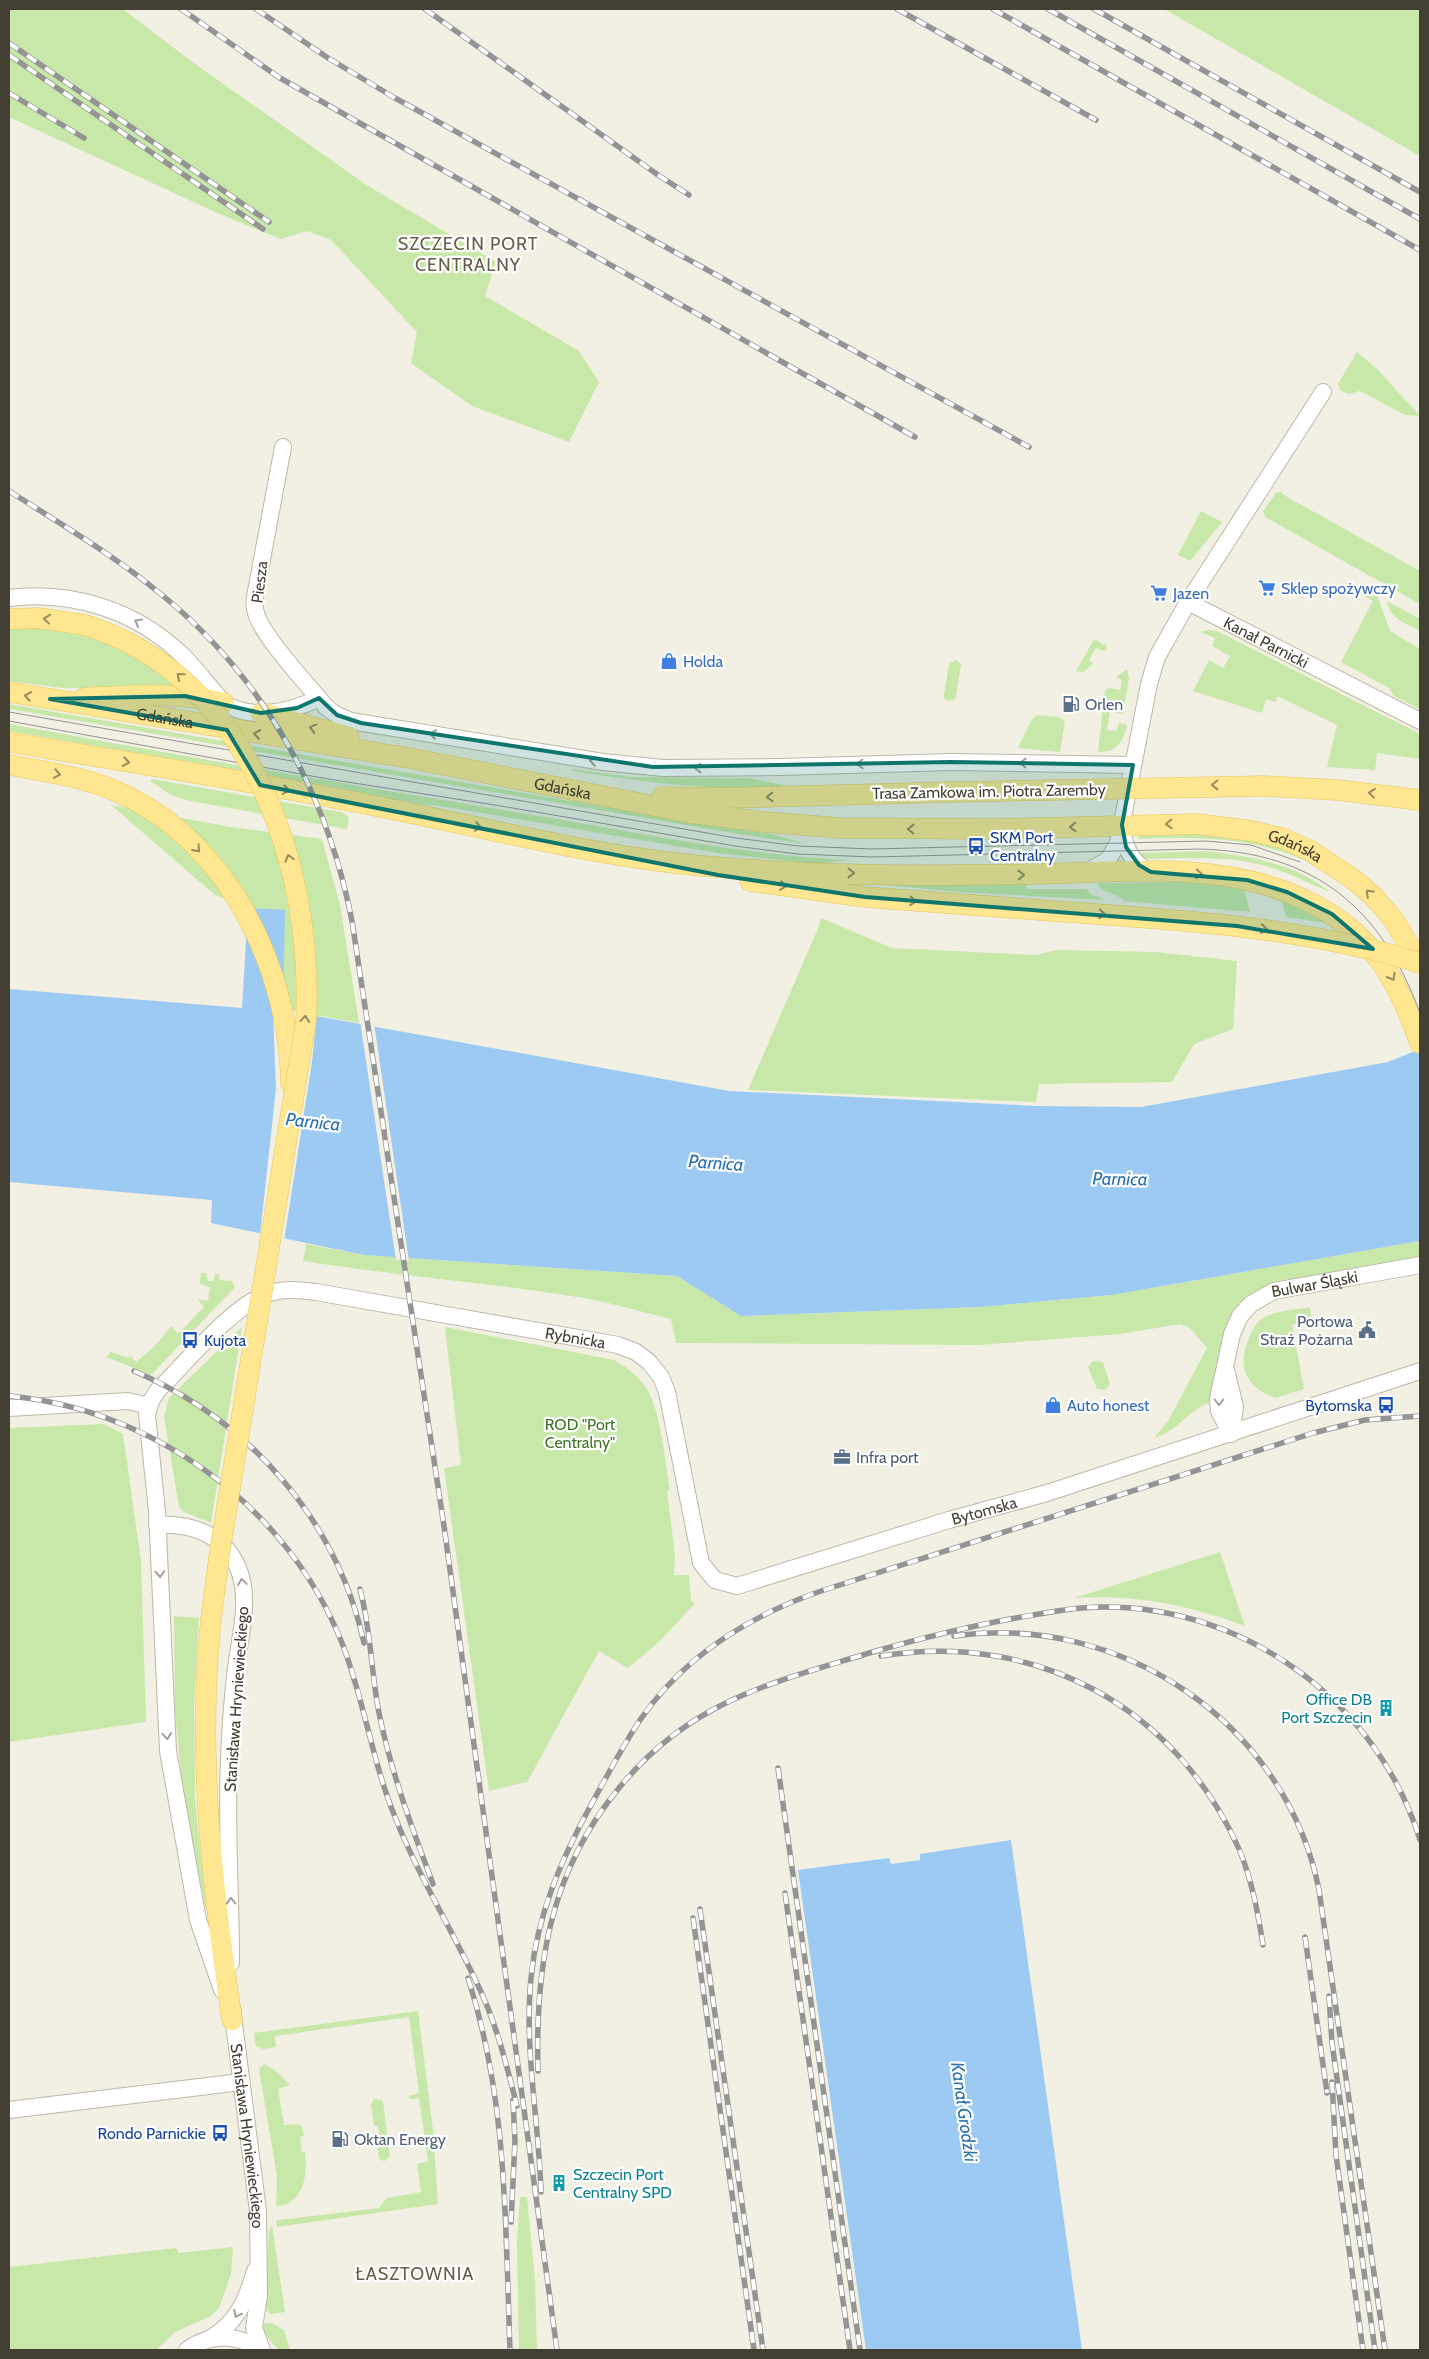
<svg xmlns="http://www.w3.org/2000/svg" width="1429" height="2359" viewBox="0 0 1429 2359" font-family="Cabin,sans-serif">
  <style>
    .green { fill: #c8e8aa }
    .water { fill: #9dcaf2 }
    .pier { fill: #f2efe3 }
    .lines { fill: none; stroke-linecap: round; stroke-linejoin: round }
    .minor-casing { stroke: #beb7a6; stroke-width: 18 }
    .major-casing { stroke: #e7c65d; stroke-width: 21 }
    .minor { stroke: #fff; stroke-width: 16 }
    .major { stroke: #ffe690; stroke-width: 20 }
    .tram { stroke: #949494; stroke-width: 1 }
    .rail-casing { stroke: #949494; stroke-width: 5.5 }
    .rail { stroke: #fff; stroke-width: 4; stroke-dasharray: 11; stroke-linecap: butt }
    .major-bridge-casing { stroke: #e7c65d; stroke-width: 21; stroke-linecap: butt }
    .major-bridge { stroke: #ffe690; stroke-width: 20 }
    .oneway { stroke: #988a5d }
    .oneway2 { stroke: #a29f99 }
    .marked { fill: #0f766e; fill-opacity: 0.2; stroke: #0f766e; stroke-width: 4; stroke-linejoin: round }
    .labels { text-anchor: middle; stroke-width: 4.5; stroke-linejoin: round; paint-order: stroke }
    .street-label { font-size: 16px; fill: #443f33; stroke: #fff }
    .shop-label { font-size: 16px; fill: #366cbe; stroke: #fff; text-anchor: start }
    .service-label { font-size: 16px; fill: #4e5e75; stroke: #fff; text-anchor: start }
    .transit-label { font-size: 16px; fill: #164399; stroke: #fff; text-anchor: start }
    .park-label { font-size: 16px; fill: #3f7725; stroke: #fff }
    .culture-label { font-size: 16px; fill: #0d838f; stroke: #fff; text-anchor: end }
    .neighbourhood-label { font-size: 18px; letter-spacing: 1px; fill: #675d4a; stroke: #fff }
    .water-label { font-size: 18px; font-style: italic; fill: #2a70b2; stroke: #fff }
  </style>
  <rect width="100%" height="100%" fill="#f2efe3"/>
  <g class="green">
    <path d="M9,9H123L191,61L368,186L496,262L485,296L579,351L599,382L569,442L472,406L411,363L417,332L331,240L307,231L281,239L224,216L9,117Z"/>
    <path d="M1164,9H1420V156Z"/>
    <path d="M1357,352L1378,370L1420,416L1405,415L1360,391L1348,394L1340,390L1338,384Z"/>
    <path d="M1277,492H1282V494L1420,571V604L1265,517L1263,511Z"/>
    <path d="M1201,511L1222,522L1190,561L1178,555Z"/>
    <path d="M1362,586L1377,595L1390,631L1420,649V709L1394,696L1389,688L1341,662L1373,601L1358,593Z"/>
    <path d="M1387,601L1420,619V631C1406,623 1389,619 1387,601Z"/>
    <path d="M9,625L61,627L128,651L181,689L63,688L9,681Z"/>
    <path d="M1208,630L1217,631L1420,734V759L1377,753L1375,770L1327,767L1337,725L1277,696L1276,702L1266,699L1262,713L1193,691L1209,660L1223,668L1230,656L1212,646L1215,638L1200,632Z"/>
    <path d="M1096,640L1104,645L1106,643L1107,649L1103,651L1096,648L1089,660L1093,664L1083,672L1076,671L1093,641Z"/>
    <path d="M956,660L961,664L956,696L955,699L949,701L944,698V694L949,664Z"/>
    <path d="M1127,669L1129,678L1123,714L1110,711L1107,730L1116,731L1119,723L1127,725C1123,742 1117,752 1098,752L1105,690L1108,688L1120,690L1122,680L1116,677Z"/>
    <path d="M9,704L669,818L771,834L807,844L738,834L9,709Z"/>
    <path d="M1038,715L1058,717L1065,721L1060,752L1018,748L1032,719Z"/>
    <path d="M9,724C187,757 366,788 545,817C647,834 748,856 851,860L815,864L718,853L435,805H421L329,786L9,731Z"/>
    <path d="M573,769L631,777L749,778L784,785V789C714,791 642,782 572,771Z"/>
    <path d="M152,779L341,812L349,817L347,829L190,801L171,795L150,781Z"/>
    <path d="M111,805L231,827L322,839L340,905L359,1023L283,1009L248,908L215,895Z"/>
    <path d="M1144,832C1201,834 1265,830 1313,864C1253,836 1201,837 1137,839Z"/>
    <path d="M1205,851C1249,856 1294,863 1330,892C1304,882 1280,868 1253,863C1218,856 1181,859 1145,859L1139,857L1137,853Z"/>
    <path d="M1188,882L1244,888L1250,912L1124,901C1117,893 1100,892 1097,883Z"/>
    <path d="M864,883L1027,884L1026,889H1086L1092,895L1106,900L958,892Z"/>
    <path d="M1281,899L1327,923L1286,917Z"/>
    <path d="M821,918L892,948L1036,955L1056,950L1156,952L1237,961L1233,1029L1194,1044L1172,1082L1039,1084L1036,1102L748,1090L819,926Z"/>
    <path d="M1420,1241V1257L1267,1285C1217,1311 1221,1353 1211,1402C1188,1410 1178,1431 1154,1438L1168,1421L1207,1348L1190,1328L1180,1324L1121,1334L978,1345L676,1343L671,1319C638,1311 605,1301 571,1296C482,1282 392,1275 303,1261L306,1244L364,1255L677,1276L741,1316L981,1307L1111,1295Z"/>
    <path d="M201,1273H206L208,1281H214L215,1274H220L219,1280L232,1281L235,1287L151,1375L106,1357L111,1352L128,1358L130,1356L136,1362L154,1347L171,1326L178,1334L204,1307L197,1299L208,1301L210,1287L200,1284Z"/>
    <path d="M1310,1307L1312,1320L1292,1325L1304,1389L1275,1398C1245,1386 1237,1367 1249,1338C1252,1330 1257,1321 1265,1317C1278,1310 1296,1310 1310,1307Z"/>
    <path d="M242,1327L211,1523L184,1512L179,1507L164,1416L169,1398Z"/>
    <path d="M445,1327L614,1360C628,1368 640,1377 648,1391C661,1414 665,1463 670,1490L667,1491L675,1555L674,1575H689L691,1601L695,1603L662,1639L628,1668L599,1651L527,1782L489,1791L444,1468L461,1465Z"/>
    <path d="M1093,1361L1103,1362L1110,1384L1105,1390L1097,1389L1088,1367Z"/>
    <path d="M104,1424L123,1434L141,1561L146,1722L9,1742V1428Z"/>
    <path d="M1220,1552L1245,1626C1189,1605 1135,1594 1074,1598Z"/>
    <path d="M174,1616L199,1618L194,1707L195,1800L207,1914L184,1804L175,1711Z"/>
    <path d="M418,2011L433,2130L438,2204L277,2227L276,2221L280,2220L379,2208L387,2198L421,2192L417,2164L428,2161L419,2098L410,2099L408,2096L419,2093L409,2017L275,2036L276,2047L263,2049L256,2046L254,2033Z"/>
    <path d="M264,2064L275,2070L290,2085L278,2089L284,2125L298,2124L302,2127L304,2136L300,2137L302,2152H305C308,2174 304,2205 276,2206L277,2176L259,2069Z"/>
    <path d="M374,2099L383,2101L387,2135L394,2136L393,2139L388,2140L390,2156L385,2161L380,2160L379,2157L375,2134L379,2133L378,2126H374L371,2104Z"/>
    <path d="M520,2197H527L535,2280L537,2350H519L517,2243Z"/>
    <path d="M272,2225L285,2312L271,2314L264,2309L269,2230Z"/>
    <path d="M233,2247L231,2274L219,2308L211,2316L175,2332L156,2350H9V2267L176,2248L179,2253Z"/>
    <path d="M262,2323H272L284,2330L290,2350H279L266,2336Z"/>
  </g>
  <g class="water">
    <path d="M248,908L285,910L283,1010L729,1091L1036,1106L1141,1107L1388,1062L1420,1049V1241L1111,1295L981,1307L741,1316L677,1276L364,1255L211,1223L212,1200L9,1182V989L242,1008Z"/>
    <path d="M1011,1840L1082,2350H866L798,1870L889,1858L891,1864L920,1860V1854Z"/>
  </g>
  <g class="pier">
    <path d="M270,943L286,985L285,1007L292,1009V1011L296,1012L297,1009L317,1013L312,1062L284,1241L260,1235L276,1088Z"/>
    <path d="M360,1021L374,1023L409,1261L396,1260Z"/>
  </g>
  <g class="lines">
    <g class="minor-casing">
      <g id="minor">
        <path d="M283,447L257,586C255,595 253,605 256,613C262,636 309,686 326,707L337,715L351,721L603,762L663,768L780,767L951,762L1133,765"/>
        <path d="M9,598C73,590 138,611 184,657C198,671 210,688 224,703C252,721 291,712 319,698"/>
        <path id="s1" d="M1188,602L1420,721"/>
        <path d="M1122,830C1125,848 1133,865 1151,872"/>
        <path d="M1087,872L1108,860L1118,843L1149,684L1157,657L1188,602L1323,392"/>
        <path d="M1226,1370L1235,1407L1231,1434"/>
        <path d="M9,1408L128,1401L149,1406"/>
        <path id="s2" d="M1231,1434L1219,1411L1218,1399L1232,1334L1240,1316L1251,1304L1274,1291L1420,1265"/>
        <path d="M157,1525C191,1523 224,1534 238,1568C252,1600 238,1643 235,1676C232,1704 230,1731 229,1759C226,1827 231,1895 231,1963"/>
        <path id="s3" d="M222,1990L198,1920L168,1751L157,1511L147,1415L151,1401L158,1390C185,1364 233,1305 267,1294C283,1288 300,1290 316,1292L618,1345L636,1352L649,1362L661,1377L667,1392L701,1563L715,1580L737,1586L949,1520L1047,1493L1420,1371"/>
        <path id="s4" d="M232,2008L258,2211L259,2295L254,2328L262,2350"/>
        <path d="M9,2110L241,2082"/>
        <path d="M209,2339C236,2325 247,2299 255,2271"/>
        <path d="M187,2350C210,2333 238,2334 261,2350"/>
      </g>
    </g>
    <g class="major-casing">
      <g id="major">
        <path d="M9,619L38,618L85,625"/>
        <path id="s5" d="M9,692L409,758L690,813L765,822L841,828L995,829L1197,824L1252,831L1282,838L1309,850L1353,879L1374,897L1393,919L1420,963"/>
        <path d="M84,698C132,695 177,692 224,703"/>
        <path d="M261,713L349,737"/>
        <path d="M9,742C133,763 257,782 381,807C491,829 602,858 715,867C820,876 926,876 1032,874C1115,873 1207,861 1286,892C1363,921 1394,968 1420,1043"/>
        <path d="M9,765C47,772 87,777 122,794C230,844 289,969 291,1084"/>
        <path d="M1264,786L1337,790L1420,800"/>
        <path d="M662,797L722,798L951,792"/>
        <path d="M750,881L865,897L1053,911"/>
        <path d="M211,1619C197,1754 212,1886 232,2020"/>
      </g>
    </g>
    <use href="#minor" class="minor"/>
    <use href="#major" class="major"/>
    <g class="tram">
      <path d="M9,712L736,838L798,846L872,849L1206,841L1251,845L1300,862"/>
      <path d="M9,721L328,779L495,805L735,846L797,854L873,857L1199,849C1314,852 1381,907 1420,1013"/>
    </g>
    <g class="rail-casing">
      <g id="rail">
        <path d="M181,9L280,78L915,437"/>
        <path d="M256,9L328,58L395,98L1029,447"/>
        <path d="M425,9L658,175L689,195"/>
        <path d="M897,9L1096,120"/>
        <path d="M993,9L1420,250"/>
        <path d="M1048,9L1420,219"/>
        <path d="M1094,9L1420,192"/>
        <path d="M9,43L269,222"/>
        <path d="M9,55L263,229"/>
        <path d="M9,93L84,138"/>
        <path d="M9,491C61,524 115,556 162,595C264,678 327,793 352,921L444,1526L557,2350"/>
        <path d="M134,1371C249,1420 337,1520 364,1643"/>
        <path d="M9,1396C153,1409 288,1507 342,1643C364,1699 372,1761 395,1817C419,1878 455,1934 482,1994C498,2030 507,2067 517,2106"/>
        <path d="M360,1589C371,1630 371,1672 379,1713C391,1772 412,1828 433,1884"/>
        <path d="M954,1636C1120,1612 1286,1723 1319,1890L1385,2350"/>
        <path d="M881,1656C1035,1631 1175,1706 1239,1849C1252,1880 1258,1913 1263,1945"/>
        <path d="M778,1768L860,2350"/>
        <path d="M785,1893L850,2350"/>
        <path d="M700,1909L763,2350"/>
        <path d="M693,1918L754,2350"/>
        <path d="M1305,1937L1327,2093"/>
        <path d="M468,1978C508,2102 505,2222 510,2350"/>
        <path d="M1329,1996L1332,2043L1375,2350"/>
        <path d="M538,2071C535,1966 550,1871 619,1788C689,1702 768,1684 869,1653C918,1639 965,1627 1016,1618C1045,1613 1073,1607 1103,1607C1246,1606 1378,1703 1420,1840"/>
        <path d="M1332,2082L1336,2155L1363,2350"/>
        <path d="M541,2192C539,2121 524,2050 531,1978C537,1915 561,1860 591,1805C607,1776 622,1747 640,1720C684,1656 749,1616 821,1591L1313,1433L1365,1420L1420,1416"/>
        <path d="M511,2222L515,2141L513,2100"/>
      </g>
    </g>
    <use href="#rail" class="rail"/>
    <g class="major-bridge-casing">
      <g id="major-bridge">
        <path d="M85,625C249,676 314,864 306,1021L220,1550L211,1619"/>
        <path d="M951,792L1264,786"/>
        <path d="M1053,911C1177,920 1301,926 1420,963"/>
      </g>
    </g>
    <use href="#major-bridge" class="major-bridge"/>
  </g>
  <defs><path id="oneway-chevron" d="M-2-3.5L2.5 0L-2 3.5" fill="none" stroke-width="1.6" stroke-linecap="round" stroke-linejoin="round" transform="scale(1.25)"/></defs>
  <g class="oneway">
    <use href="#oneway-chevron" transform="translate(47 619) rotate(-174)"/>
    <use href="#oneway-chevron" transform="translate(180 676) rotate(-139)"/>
    <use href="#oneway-chevron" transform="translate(28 696) rotate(-170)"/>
    <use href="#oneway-chevron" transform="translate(313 728) rotate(-165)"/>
    <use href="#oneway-chevron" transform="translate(257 734) rotate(-171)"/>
    <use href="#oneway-chevron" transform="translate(126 762) rotate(10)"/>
    <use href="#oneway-chevron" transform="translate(57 774) rotate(11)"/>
    <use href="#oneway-chevron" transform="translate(1215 785) rotate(179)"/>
    <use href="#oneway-chevron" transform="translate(286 790) rotate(10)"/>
    <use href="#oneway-chevron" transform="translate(1372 793) rotate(-174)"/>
    <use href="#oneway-chevron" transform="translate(770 797) rotate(178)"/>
    <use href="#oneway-chevron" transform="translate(1169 824) rotate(178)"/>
    <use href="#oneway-chevron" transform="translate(478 827) rotate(11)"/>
    <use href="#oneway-chevron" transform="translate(1073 827) rotate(178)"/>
    <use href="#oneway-chevron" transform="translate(911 829) rotate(-179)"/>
    <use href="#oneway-chevron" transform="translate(197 849) rotate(48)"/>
    <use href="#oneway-chevron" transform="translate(289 858) rotate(-106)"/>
    <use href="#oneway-chevron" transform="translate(851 873) rotate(1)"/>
    <use href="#oneway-chevron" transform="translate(1199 874) rotate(4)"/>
    <use href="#oneway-chevron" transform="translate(1021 875) rotate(-1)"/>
    <use href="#oneway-chevron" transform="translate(783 886) rotate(9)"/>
    <use href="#oneway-chevron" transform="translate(1369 893) rotate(-137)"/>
    <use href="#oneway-chevron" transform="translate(913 901) rotate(4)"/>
    <use href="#oneway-chevron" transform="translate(1102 914) rotate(4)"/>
    <use href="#oneway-chevron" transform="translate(1264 929) rotate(7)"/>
    <use href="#oneway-chevron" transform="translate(1392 977) rotate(60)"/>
    <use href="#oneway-chevron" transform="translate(305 1019) rotate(-85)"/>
  </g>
  <g class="oneway2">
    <use href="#oneway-chevron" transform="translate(138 622) rotate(-151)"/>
    <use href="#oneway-chevron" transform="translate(433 734) rotate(-171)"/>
    <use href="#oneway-chevron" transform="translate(593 761) rotate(-171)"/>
    <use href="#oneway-chevron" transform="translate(1023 763) rotate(-179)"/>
    <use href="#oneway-chevron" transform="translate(860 764) rotate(178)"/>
    <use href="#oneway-chevron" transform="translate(698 768) rotate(180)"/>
    <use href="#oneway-chevron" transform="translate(1219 1402) rotate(90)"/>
    <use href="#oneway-chevron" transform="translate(160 1574) rotate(87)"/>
    <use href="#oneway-chevron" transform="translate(242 1582) rotate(-98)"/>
    <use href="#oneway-chevron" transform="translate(167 1736) rotate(85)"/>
    <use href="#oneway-chevron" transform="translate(231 1901) rotate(-91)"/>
    <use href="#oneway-chevron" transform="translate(237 2314) rotate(117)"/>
  </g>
  <path class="marked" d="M185,696L261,713L297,708L319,698L337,715L361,723L653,767L951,762L1133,765L1122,825L1126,847L1139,865L1151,872L1247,880L1287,892L1332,914L1373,949L1237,926L865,897L718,875L260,785L227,730L50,699Z"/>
  <defs>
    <g id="supermarket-bare" transform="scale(1.35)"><path d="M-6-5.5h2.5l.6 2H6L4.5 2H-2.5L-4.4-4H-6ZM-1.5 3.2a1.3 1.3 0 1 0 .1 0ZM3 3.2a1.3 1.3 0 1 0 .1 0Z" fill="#3f7fe0" stroke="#fff" stroke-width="2.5" paint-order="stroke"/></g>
    <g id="shop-bare" transform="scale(1.35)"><path d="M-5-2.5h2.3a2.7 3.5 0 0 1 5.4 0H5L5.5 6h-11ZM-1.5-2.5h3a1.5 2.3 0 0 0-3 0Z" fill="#3f7fe0" stroke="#fff" stroke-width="2.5" paint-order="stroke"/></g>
    <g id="fuel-bare" transform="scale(1.35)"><path d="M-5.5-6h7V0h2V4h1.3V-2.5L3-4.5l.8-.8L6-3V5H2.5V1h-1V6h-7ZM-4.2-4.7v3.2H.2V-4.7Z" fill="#5c6f8a" stroke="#fff" stroke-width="2.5" paint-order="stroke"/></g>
    <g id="bus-bare" transform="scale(1.35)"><path d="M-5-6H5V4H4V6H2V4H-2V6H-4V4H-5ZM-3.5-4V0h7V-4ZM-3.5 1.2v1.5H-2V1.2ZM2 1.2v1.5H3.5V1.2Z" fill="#1a4fb4" stroke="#fff" stroke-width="2.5" paint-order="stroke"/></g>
    <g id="civic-bare" transform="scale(1.35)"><path d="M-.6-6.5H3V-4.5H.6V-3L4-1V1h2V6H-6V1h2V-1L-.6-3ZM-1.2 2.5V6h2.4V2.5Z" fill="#5c6f8a" stroke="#fff" stroke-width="2.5" paint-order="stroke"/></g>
    <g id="office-bare" transform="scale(1.35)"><path d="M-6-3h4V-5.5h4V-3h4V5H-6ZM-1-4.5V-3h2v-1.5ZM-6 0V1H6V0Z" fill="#5c6f8a" stroke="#fff" stroke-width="2.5" paint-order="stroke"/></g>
    <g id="building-bare" transform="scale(1.35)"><path d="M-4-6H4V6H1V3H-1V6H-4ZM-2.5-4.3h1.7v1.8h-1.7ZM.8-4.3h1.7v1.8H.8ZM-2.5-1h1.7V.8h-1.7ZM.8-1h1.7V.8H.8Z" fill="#0f9aa8" stroke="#fff" stroke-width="2.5" paint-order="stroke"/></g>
  </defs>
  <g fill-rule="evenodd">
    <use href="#supermarket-bare" x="1267" y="588"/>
    <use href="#supermarket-bare" x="1159" y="593"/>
    <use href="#shop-bare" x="669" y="661"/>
    <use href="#fuel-bare" x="1071" y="704"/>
    <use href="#bus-bare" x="976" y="846"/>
    <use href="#civic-bare" x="1367" y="1330"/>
    <use href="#bus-bare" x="190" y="1340"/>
    <use href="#shop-bare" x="1053" y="1405"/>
    <use href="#bus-bare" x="1386" y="1405"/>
    <use href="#office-bare" x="842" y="1457"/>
    <use href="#building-bare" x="1386" y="1708"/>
    <use href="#bus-bare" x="220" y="2133"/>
    <use href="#fuel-bare" x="340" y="2139"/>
    <use href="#building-bare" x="559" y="2183"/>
  </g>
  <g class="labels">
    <g class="street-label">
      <text transform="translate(259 582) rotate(-83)" y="6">Piesza</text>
      <text dy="6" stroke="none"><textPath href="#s1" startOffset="88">Kanał Parnicki</textPath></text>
      <text dy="6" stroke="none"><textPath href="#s5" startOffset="158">Gdańska</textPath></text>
      <text dy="6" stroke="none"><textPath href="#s5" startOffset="562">Gdańska</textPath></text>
      <text transform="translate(989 791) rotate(-1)" y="6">Trasa Zamkowa im. Piotra Zaremby</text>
      <text dy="6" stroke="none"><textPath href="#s5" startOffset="1301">Gdańska</textPath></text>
      <text dy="6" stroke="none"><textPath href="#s2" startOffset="208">Bulwar Śląski</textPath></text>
      <text dy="6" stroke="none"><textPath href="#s3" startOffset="1069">Rybnicka</textPath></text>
      <text dy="6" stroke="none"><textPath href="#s3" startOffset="1661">Bytomska</textPath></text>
      <text transform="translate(236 1699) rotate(-86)" y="6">Stanisława Hryniewieckiego</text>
      <text dy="6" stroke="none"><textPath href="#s4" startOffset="129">Stanisława Hryniewieckiego</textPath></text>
    </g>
    <g class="shop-label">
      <text x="1281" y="594">Sklep spożywczy</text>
      <text x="1173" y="599">Jazen</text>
      <text x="683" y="667">Holda</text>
      <text x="1067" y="1411">Auto honest</text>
    </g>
    <g class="service-label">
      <text x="1085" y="710">Orlen</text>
      <text x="1353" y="1327" text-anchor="end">Portowa<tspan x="1353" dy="18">Straż Pożarna</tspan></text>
      <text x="856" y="1463">Infra port</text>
      <text x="354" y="2145">Oktan Energy</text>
    </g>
    <g class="transit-label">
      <text x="990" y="843">SKM Port<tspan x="990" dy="18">Centralny</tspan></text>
      <text x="204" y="1346">Kujota</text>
      <text x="1372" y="1411" text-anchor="end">Bytomska</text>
      <text x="206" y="2139" text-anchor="end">Rondo Parnickie</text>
    </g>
    <g class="park-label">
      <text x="580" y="1430">ROD "Port<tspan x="580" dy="18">Centralny"</tspan></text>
    </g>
    <g class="culture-label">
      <text x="1372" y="1705">Office DB<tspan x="1372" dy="18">Port Szczecin</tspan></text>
      <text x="573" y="2180" text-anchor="start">Szczecin Port<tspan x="573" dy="18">Centralny SPD</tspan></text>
    </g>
    <g class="neighbourhood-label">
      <text x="468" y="250">SZCZECIN PORT<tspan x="468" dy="21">CENTRALNY</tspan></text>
      <text x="415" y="2280">ŁASZTOWNIA</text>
    </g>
    <g class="water-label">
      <text transform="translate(313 1122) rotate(6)" y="6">Parnica</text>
      <text transform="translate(716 1163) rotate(4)" y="6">Parnica</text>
      <text transform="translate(1120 1179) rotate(1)" y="6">Parnica</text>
      <text transform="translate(964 2112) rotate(82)" y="6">Kanał Grodzki</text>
    </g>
  </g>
  <rect width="1429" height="2359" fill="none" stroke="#443f33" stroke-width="20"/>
</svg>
